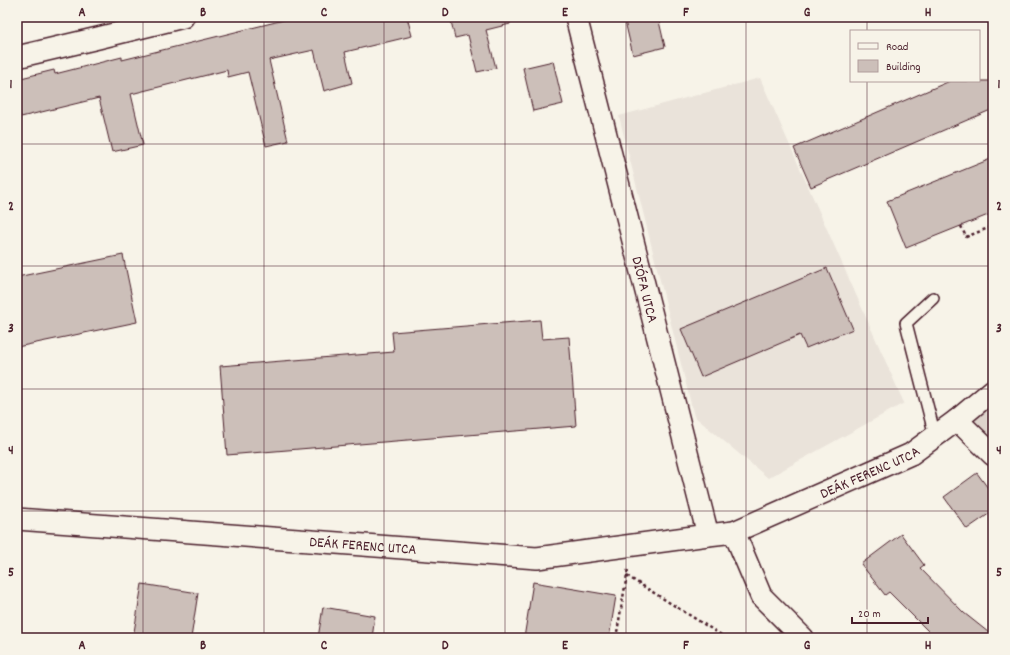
<svg xmlns="http://www.w3.org/2000/svg" width="1010" height="655" viewBox="0 0 1010 655" font-family="Dekko,sans-serif">
  <style>
    .built { fill: #eae3da }
    .green { fill: #ded4cc; stroke: #947a7c }
    .building { fill: #ccbfb9; stroke: #4a1f2b }
    .lines { fill: none; stroke-linecap: round; stroke-linejoin: round }
    .service-casing { stroke: #4a1f2b; stroke-width: 14 }
    .minor-casing { stroke: #4a1f2b; stroke-width: 24 }
    .path { stroke: #4a1f2b; stroke-width: 2.5; stroke-dasharray: 3 3; stroke-linecap: butt }
    .service { stroke: #f7f3e8; stroke-width: 11 }
    .minor { stroke: #f7f3e8; stroke-width: 21 }
    .grid { fill: none; stroke: #4a1f2b; stroke-width: 1; stroke-opacity: 0.55 }
    .labels { text-anchor: middle; stroke-width: 3.5; stroke-linejoin: round; paint-order: stroke }
    .street-label { font-size: 15px; fill: #4a1f2b; stroke: #f7f3e8 }
    .neatline { fill: none; stroke: #4a1f2b; stroke-width: 1.5 }
    .grid-label { font-size: 13px; text-anchor: middle; font-weight: bold; fill: #4a1f2b }
  </style>
  <rect width="100%" height="100%" fill="#f7f3e8"/>
  <filter id="ink" filterUnits="userSpaceOnUse"><feTurbulence type="fractalNoise" baseFrequency=".025" numOctaves="2"/><feDisplacementMap in="SourceGraphic" scale="8" xChannelSelector="R" yChannelSelector="G"/><feConvolveMatrix kernelMatrix="1 2 1 2 8 2 1 2 1" color-interpolation-filters="sRGB"/></filter>
  <g filter="url(#ink)">
    <path class="built" d="M760,78L904,403L768,478L694,416L619,116Z"/>
    <path class="green" d="M993,390V455L957,420Z"/>
    <g class="building">
      <path d="M296,17H407L412,36L345,52L352,83L324,91L314,50L269,60L288,141L266,146L248,72L228,77L227,70L131,94L143,145L112,152L99,98L21,117L17,101V79L54,70L55,74L122,57V60Z"/>
      <path d="M450,17H510V24L486,30L496,68L477,72L468,35L455,38Z"/>
      <path d="M624,17H658L665,47L633,55Z"/>
      <path d="M553,61L563,104L533,111L523,68Z"/>
      <path d="M950,81H993V109L811,187L794,148Z"/>
      <path d="M993,158V213L906,248L887,201Z"/>
      <path d="M123,255L137,322L17,347V277Z"/>
      <path d="M827,268L853,329L806,348L800,335L701,377L681,329Z"/>
      <path d="M540,320L542,339L569,337L576,426L227,455L220,366L394,352L392,332Z"/>
      <path d="M977,473L993,495V511L967,529L944,497Z"/>
      <path d="M901,534L924,565L920,568L964,613L993,636V638H935L889,592L885,595L861,564Z"/>
      <path d="M533,582L616,596L609,638H524Z"/>
      <path d="M142,584L198,593L191,638H133Z"/>
      <path d="M323,607L375,616L372,638H318Z"/>
    </g>
    <g class="lines">
      <g class="service-casing">
        <path id="service" d="M933,298L906,323L935,436"/>
      </g>
      <g class="minor-casing">
        <g id="minor">
          <path id="s1" d="M576,17L708,535L734,532L911,454L957,420L993,390"/>
          <path d="M17,57L98,38L183,17"/>
          <path d="M957,420L993,455"/>
          <path id="s2" d="M17,519L537,558L708,535"/>
          <path d="M734,532L761,596L803,638"/>
        </g>
      </g>
      <g class="path">
        <path d="M961,226L966,237L993,226"/>
        <path d="M627,576L726,638"/>
        <path d="M616,638L628,569"/>
      </g>
      <use href="#service" class="service"/>
      <use href="#minor" class="minor"/>
    </g>
  </g>
  <path class="grid" d="M143,17V638M264,17V638M384,17V638M505,17V638M626,17V638M746,17V638M867,17V31M867,81V638M17,144H993M17,266H993M17,389H993M17,511H993"/>
  <g class="labels">
    <g class="street-label">
      <text dy="5" stroke="none"><textPath href="#s1" startOffset="281">DIÓFA UTCA</textPath></text>
      <text dy="5" stroke="none"><textPath href="#s1" startOffset="709">DEÁK FERENC UTCA</textPath></text>
      <text dy="5" stroke="none"><textPath href="#s2" startOffset="347">DEÁK FERENC UTCA</textPath></text>
    </g>
  </g>
  <rect width="1010" height="655" fill="none" stroke="#f7f3e8" stroke-width="44"/>
  <rect x="850" y="30" width="130" height="52" fill="#f7f3e8" stroke="#b29e9c"/>
  <rect x="858" y="43" width="20" height="6" fill="#f7f3e8" stroke="#b29e9c"/>
  <text x="886" y="50" font-size="12" fill="#4a1f2b">Road</text>
  <rect x="858" y="60" width="20" height="12" fill="#ccbfb9" stroke="#b29e9c"/>
  <text x="886" y="70" font-size="12" fill="#4a1f2b">Building</text>
  <path d="M852 617v6h76v-6" fill="none" stroke="#4a1f2b" stroke-width="2"/>
  <text x="858" y="617" font-size="12" fill="#4a1f2b" stroke="#f7f3e8" stroke-width="3" paint-order="stroke">20 m</text>
  <rect x="22" y="22" width="966" height="611" class="neatline"/>
  <g class="grid-label">
    <text x="82" y="16">A</text>
    <text x="203" y="16">B</text>
    <text x="324" y="16">C</text>
    <text x="445" y="16">D</text>
    <text x="565" y="16">E</text>
    <text x="686" y="16">F</text>
    <text x="807" y="16">G</text>
    <text x="928" y="16">H</text>
    <text x="11" y="88">1</text>
    <text x="999" y="88">1</text>
    <text x="11" y="210">2</text>
    <text x="999" y="210">2</text>
    <text x="11" y="332">3</text>
    <text x="999" y="332">3</text>
    <text x="11" y="454">4</text>
    <text x="999" y="454">4</text>
    <text x="11" y="576">5</text>
    <text x="999" y="576">5</text>
    <text x="82" y="649">A</text>
    <text x="203" y="649">B</text>
    <text x="324" y="649">C</text>
    <text x="445" y="649">D</text>
    <text x="565" y="649">E</text>
    <text x="686" y="649">F</text>
    <text x="807" y="649">G</text>
    <text x="928" y="649">H</text>
  </g>
</svg>
